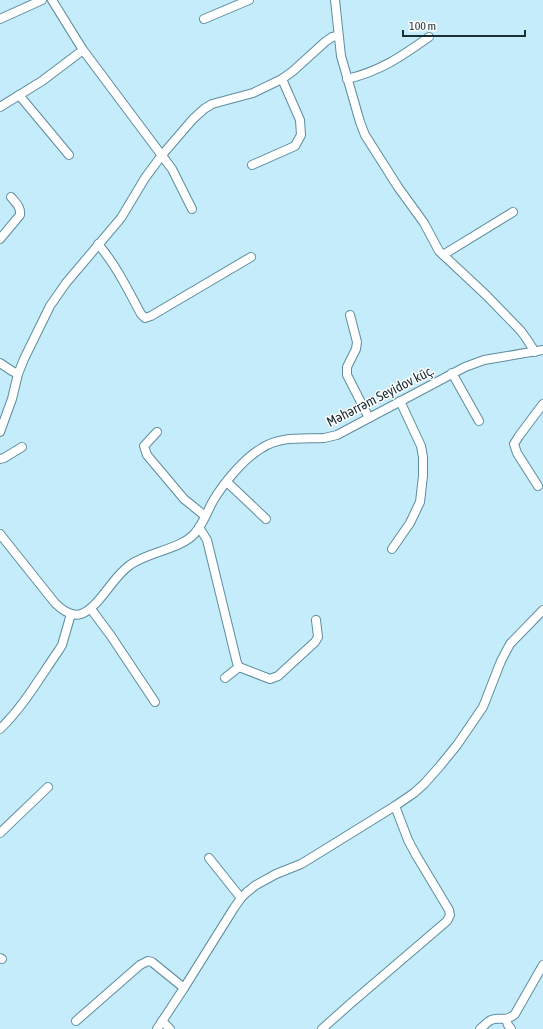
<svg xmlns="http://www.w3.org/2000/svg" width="543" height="1029" viewBox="0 0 543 1029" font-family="'Asap Condensed',sans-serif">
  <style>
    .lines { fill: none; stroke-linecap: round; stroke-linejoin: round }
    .street-casing { stroke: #5d8c9e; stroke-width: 10 }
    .street { stroke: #fff; stroke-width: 8 }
    .labels { text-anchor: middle; stroke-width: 3; stroke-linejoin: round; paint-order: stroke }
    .street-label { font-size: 14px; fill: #1a2e36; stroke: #fff }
  </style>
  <rect width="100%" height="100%" fill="#c4ecfb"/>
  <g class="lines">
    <g class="street-casing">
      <g id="street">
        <path d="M52,0L83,50L172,169L192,209"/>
        <path d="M335,0L341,56L360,122L365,135L398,187L424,223L439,251L486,295L521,331L528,341L535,352"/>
        <path d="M0,19L42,0"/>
        <path d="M204,19L249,0"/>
        <path d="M347,79C381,71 402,56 429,37"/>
        <path d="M19,95L69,155"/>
        <path d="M0,107L42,81L83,50"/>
        <path d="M252,165L295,146L301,135L300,120L282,79"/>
        <path d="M0,239L20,215C21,207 16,203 11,197"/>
        <path d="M98,244C116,265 128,290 141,314L145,318L151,316L251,257"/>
        <path d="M443,255L513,212"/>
        <path d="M350,315L357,342L356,349L347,367V375L369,418"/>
        <path d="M0,363L12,371L18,374"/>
        <path d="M452,373L479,421"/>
        <path d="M0,432L12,399L18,374L24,359L50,306L66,283L121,218L145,178L162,155L193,119L204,109L212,104L253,93L282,79L293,71L325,42L332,37L338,36"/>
        <path d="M157,432L144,446L147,455L184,499L205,516"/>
        <path d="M0,459L4,458L22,447"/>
        <path d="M227,482L266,519"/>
        <path d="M538,486L517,453L514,444L519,436L543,404"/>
        <path d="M199,527L207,540L237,663L239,667L270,679L278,676L315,642L318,637L316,620"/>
        <path d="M0,534L55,603C62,610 71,617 81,614C100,607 112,577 130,565C148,552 182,549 195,533C203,524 207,512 213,501C223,484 244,458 262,448C280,436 302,439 324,438L337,435L465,367L484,360L543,350"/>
        <path d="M392,549L410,523L420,502L423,476V457L421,446L400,401"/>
        <path d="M91,609L111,636L155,702"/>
        <path d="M225,678L239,667"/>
        <path d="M0,729C24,706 40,677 59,650L62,645L71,614"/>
        <path d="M0,833L48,787"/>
        <path d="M209,858L241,898"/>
        <path d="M0,958L2,959"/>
        <path d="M506,1019L508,1025L511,1029"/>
        <path d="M76,1021L140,965L148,961L152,962L184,988"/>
        <path d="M162,1021L170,1029"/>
        <path d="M157,1029L184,988L234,908L241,898L247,892L256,885L276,874L301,864L311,858L395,806L414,793L424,784L440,766L457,745L483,707L501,661L510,644L543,610"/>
        <path d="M322,1029L350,1004L447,921L450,915L449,910L416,855L408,840L395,806"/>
        <path d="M480,1029C484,1026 487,1022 491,1020C500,1016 505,1023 515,1014L543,965"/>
      </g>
    </g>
    <use href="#street" class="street"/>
  </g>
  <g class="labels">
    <g class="street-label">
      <text transform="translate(380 396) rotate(-27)" y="5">Məhərrəm Seyidov küç.</text>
    </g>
  </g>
  <path d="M403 30v6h122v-6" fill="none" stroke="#1a2e36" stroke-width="2"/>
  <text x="409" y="30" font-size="12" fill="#1a2e36" stroke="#ffffff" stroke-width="3" paint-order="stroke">100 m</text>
</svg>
